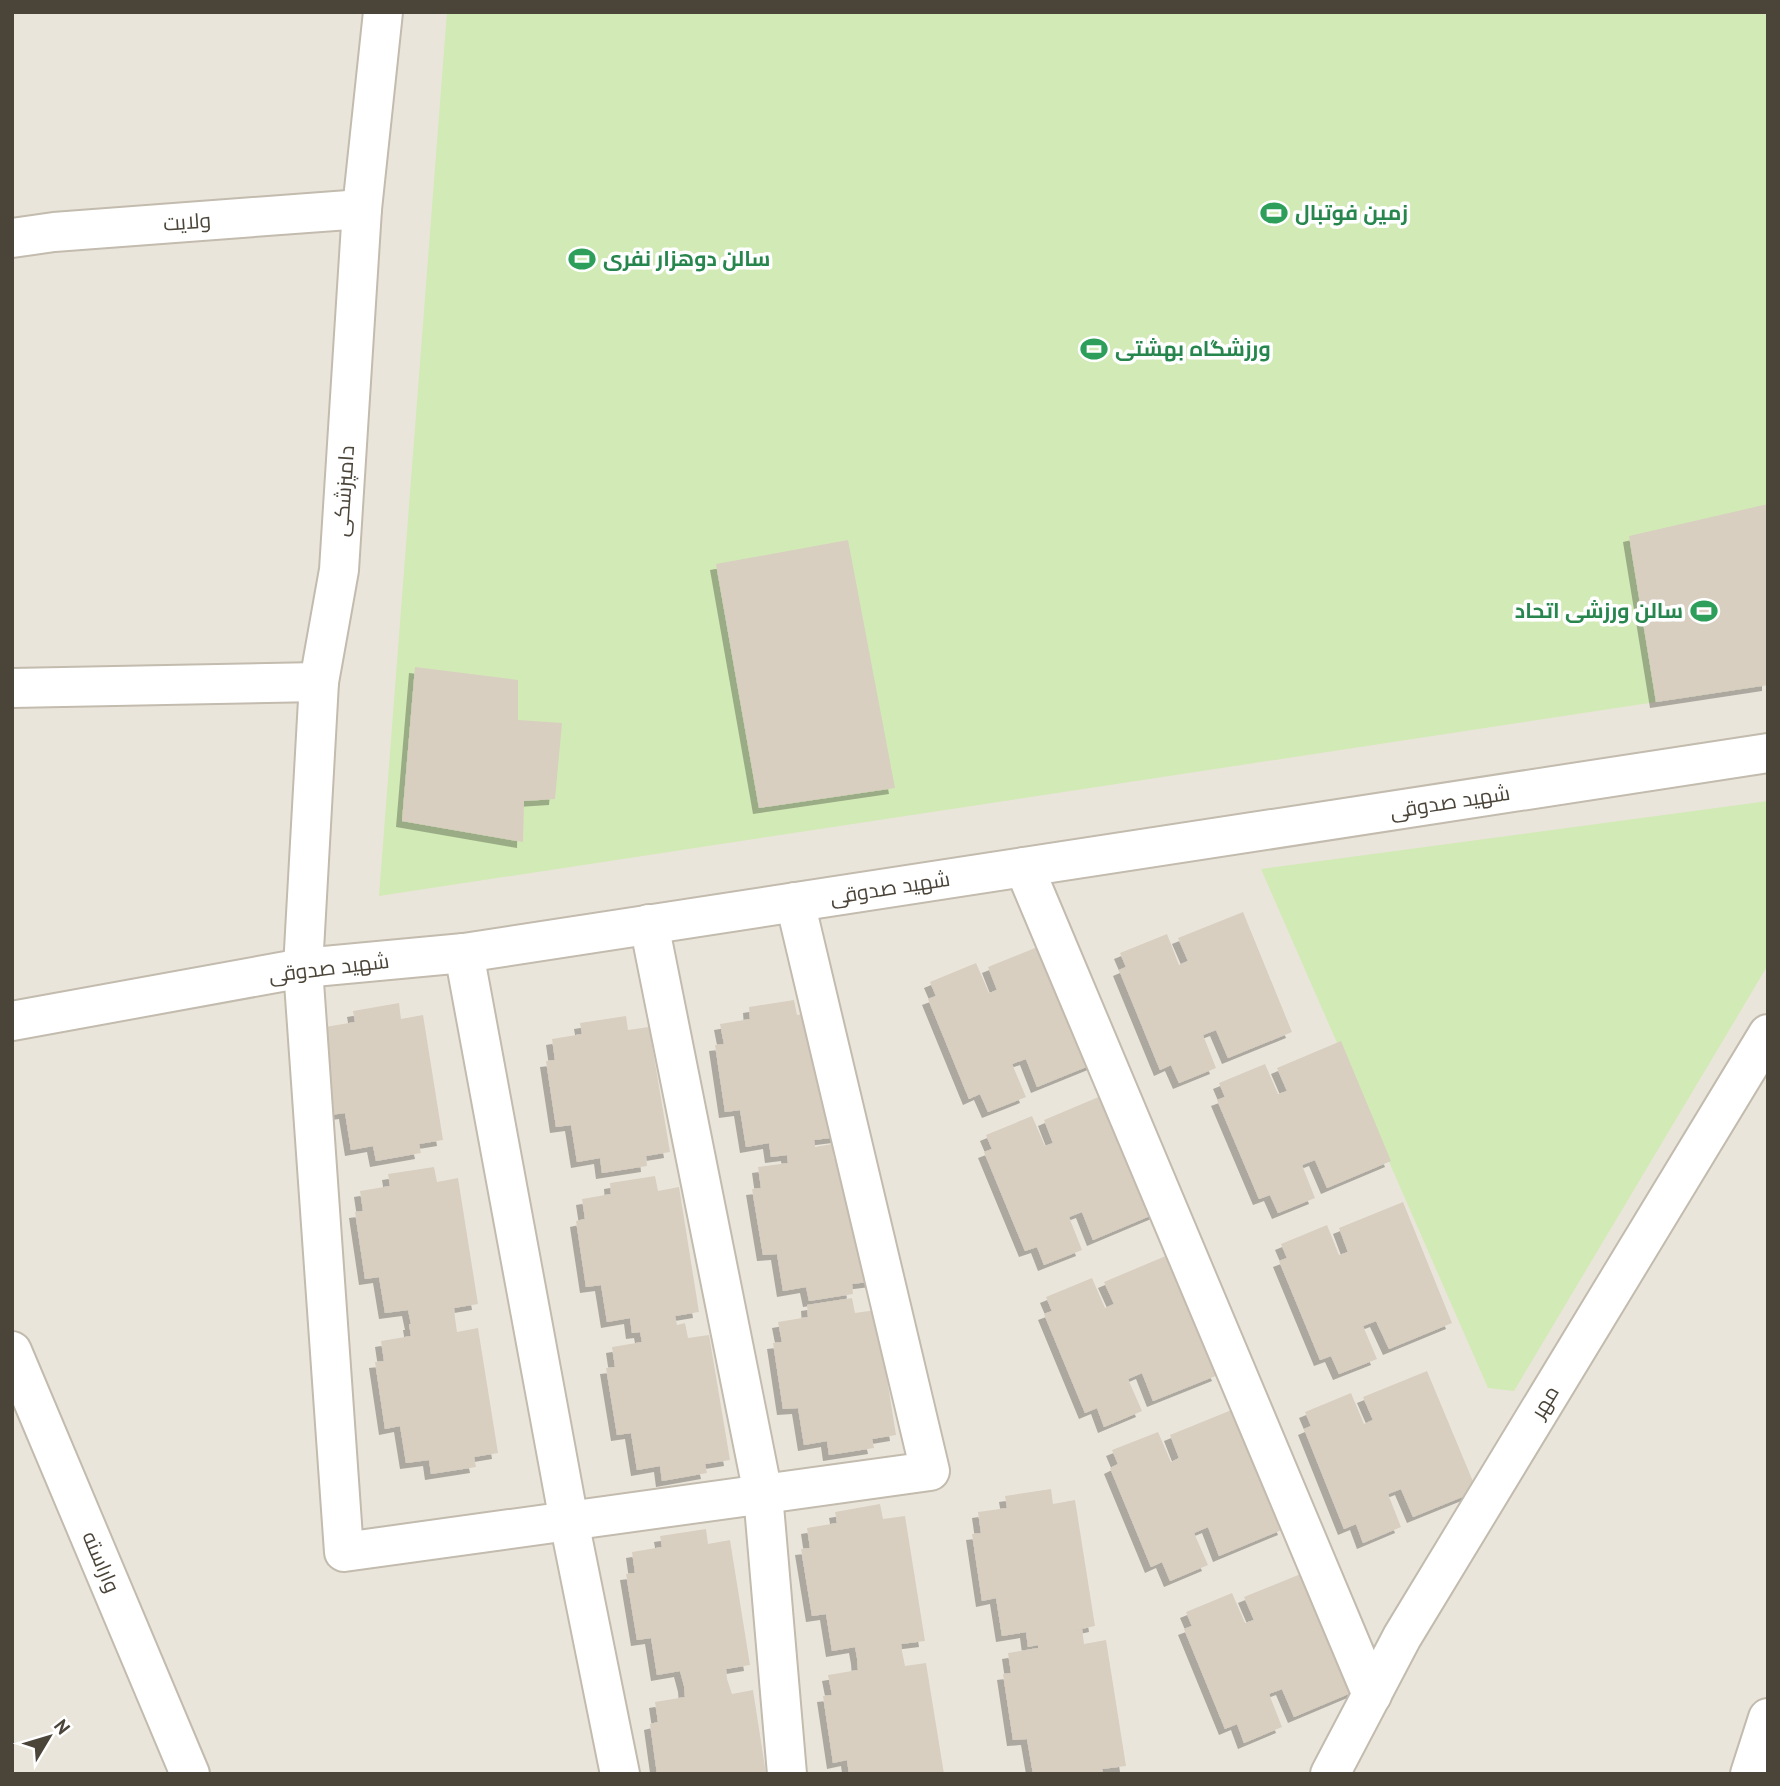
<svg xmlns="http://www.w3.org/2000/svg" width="1780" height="1786" viewBox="0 0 1780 1786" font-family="'PT Sans',Cairo,sans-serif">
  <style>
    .residential { fill: #eae5da }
    .green { fill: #d2eab5 }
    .building { fill: #d8cfc1; filter: url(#shadow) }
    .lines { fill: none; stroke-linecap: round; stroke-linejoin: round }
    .minor-casing { stroke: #c2bbae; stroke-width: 42 }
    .minor { stroke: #fff; stroke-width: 38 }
    .labels { text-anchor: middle; stroke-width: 7; stroke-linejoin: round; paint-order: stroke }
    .leisure-label { font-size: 21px; font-weight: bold; fill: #27864d; stroke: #fff; text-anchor: start }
    .street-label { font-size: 21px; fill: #4b4439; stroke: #fff }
  </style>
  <defs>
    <filter id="shadow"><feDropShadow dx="-6" dy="6" stdDeviation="0" flood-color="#0004"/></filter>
  </defs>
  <rect width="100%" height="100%" fill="#f6f3ec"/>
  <rect class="residential" x="12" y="12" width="1756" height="1762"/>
  <g class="green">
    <path d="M447,12H1768V685L379,896Z"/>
    <path d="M1768,801V965L1514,1391L1488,1388L1261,869Z"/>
  </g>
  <g class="building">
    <path d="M1768,504V685L1656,702L1629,536Z"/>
    <path d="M848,540L895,788L759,808L716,564Z"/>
    <path d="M415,667L518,680V720L562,723L555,799L524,801L523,842L402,821Z"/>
    <path d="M1243,912L1292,1032L1228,1058L1216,1030L1203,1035L1216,1068L1179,1083L1171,1065L1160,1070L1119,970L1126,967L1120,953L1167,934L1179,965L1188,961L1178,938Z"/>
    <path d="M1052,941L1101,1061L1037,1087L1026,1059L1012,1064L1026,1097L988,1112L980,1094L969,1099L928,999L936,996L930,982L976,963L989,993L997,990L988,967Z"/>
    <path d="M794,1000L797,1015L818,1012L838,1137L814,1140L815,1147L832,1144L834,1159L856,1156L876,1281L852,1284L853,1294L809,1301L806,1287L783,1291L777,1254L763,1255L752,1189L761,1188L758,1167L788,1163L787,1155L771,1157L769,1143L746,1147L740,1110L725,1112L715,1045L724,1044L720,1024L750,1019L749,1007Z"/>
    <path d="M399,1003L401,1019L423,1015L443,1140L419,1144L421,1153L376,1161L373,1146L351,1150L345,1113L330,1115L319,1049L329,1047L325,1027L355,1022L353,1011Z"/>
    <path d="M626,1016L628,1030L649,1027L670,1152L646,1156L647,1166L602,1173L600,1158L577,1162L571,1125L556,1127L546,1061L555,1060L552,1039L582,1034L580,1023Z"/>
    <path d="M1341,1041L1391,1161L1327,1188L1315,1160L1302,1165L1315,1198L1278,1213L1270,1195L1259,1199L1217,1100L1225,1097L1219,1083L1265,1064L1278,1094L1287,1091L1277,1068Z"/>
    <path d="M1108,1093L1157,1213L1093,1240L1082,1212L1069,1217L1082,1250L1044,1265L1037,1247L1025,1251L984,1152L992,1149L986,1135L1032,1116L1045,1146L1053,1143L1044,1120Z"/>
    <path d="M434,1167L437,1182L458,1178L478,1304L454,1308L455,1318L457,1332L478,1328L498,1453L474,1457L476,1467L431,1474L429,1460L406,1463L400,1426L385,1429L375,1362L384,1361L381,1341L411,1336L409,1324H411L408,1310L385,1313L379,1277L365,1279L355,1212L363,1211L360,1191L390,1186L388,1174Z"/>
    <path d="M655,1176L658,1191L679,1187L699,1312L675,1316L677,1325L685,1323L688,1338L709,1335L730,1460L705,1464L707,1473L662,1481L660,1466L637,1470L631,1433L617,1435L606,1368L615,1367L612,1347L642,1342L640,1332L632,1333L630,1318L607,1322L601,1285L586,1287L576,1221L585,1219L582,1199L611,1194L610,1183Z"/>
    <path d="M1403,1202L1452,1323L1389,1349L1376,1321L1363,1326L1377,1359L1339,1374L1331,1356L1320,1360L1279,1261L1287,1258L1281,1244L1327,1225L1339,1255L1348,1252L1339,1228Z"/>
    <path d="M1168,1255L1218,1375L1153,1401L1142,1373L1128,1379L1142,1411L1104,1427L1097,1408L1085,1413L1044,1314L1052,1311L1046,1297L1092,1278L1105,1308L1114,1304L1104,1282Z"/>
    <path d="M852,1298L855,1313L876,1310L896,1435L872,1439L874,1448L829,1455L827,1441L804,1445L798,1408L783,1409L773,1343L782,1342L778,1322L808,1317L807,1305Z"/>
    <path d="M1427,1371L1477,1491L1413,1517L1401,1489L1388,1494L1401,1527L1363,1543L1356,1524L1344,1529L1304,1429L1311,1426L1305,1412L1351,1393L1364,1424L1373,1420L1363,1397Z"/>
    <path d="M1234,1409L1284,1529L1219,1556L1208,1527L1194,1533L1208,1565L1170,1581L1162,1562L1151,1567L1110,1468L1118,1464L1112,1450L1158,1432L1171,1462L1179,1458L1170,1435Z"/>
    <path d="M1051,1489L1053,1504L1075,1500L1095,1626L1072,1631L1082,1629L1084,1644L1106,1640L1126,1766L1102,1769L1103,1774H1057V1772L1033,1774L1027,1739L1013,1740L1003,1674L1011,1673L1008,1653L1038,1648V1645L1028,1647L1026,1632L1002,1636L996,1598L982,1601L972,1534L981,1533L978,1512L1007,1508L1005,1496Z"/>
    <path d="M880,1504L883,1519L905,1516L925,1641L901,1644L902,1651L905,1666L926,1663L944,1774H849L847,1760L833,1763L823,1696L832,1695L828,1675L858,1670L857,1658L855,1647L832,1651L826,1614L812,1616L801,1549L810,1548L807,1528L837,1523L835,1512Z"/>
    <path d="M706,1529L708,1544L730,1540L750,1665L726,1669L727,1679L732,1694L753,1690L766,1774H657L650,1724L658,1722L655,1702L685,1697L684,1686L680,1671L657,1675L651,1638L637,1640L626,1574L635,1573L632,1552L662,1547L660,1536Z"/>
    <path d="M1308,1571L1358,1690L1294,1717L1282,1689L1269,1694L1282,1727L1244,1743L1237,1724L1225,1729L1184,1629L1192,1626L1186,1612L1232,1593L1245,1623L1254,1620L1244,1597Z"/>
  </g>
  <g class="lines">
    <g class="minor-casing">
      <g id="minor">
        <path d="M383,12L362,209L339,570L319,682L303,968L344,1552L930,1471L795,902"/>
        <path d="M12,238L54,232L362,209"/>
        <path d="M12,688L319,682"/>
        <path d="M1024,867L1372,1695"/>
        <path d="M649,924L763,1494L787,1774"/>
        <path d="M464,953L569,1521L620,1774"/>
        <path d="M12,1021L303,968L464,953L1768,753"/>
        <path d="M12,1351L190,1774"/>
        <path d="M1330,1774L1402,1637L1768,1034"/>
        <path d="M1750,1774L1768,1718"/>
      </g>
    </g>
    <use href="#minor" class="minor"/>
  </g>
  <defs>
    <g id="stadium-bare" transform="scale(2.1)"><path d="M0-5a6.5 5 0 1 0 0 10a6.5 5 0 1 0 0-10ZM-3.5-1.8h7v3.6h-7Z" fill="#2e9e5b" stroke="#fff" stroke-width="2.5" paint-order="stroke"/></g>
  </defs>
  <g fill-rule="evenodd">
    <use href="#stadium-bare" x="1274" y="213"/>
    <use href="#stadium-bare" x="582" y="259"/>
    <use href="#stadium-bare" x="1094" y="349"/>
    <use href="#stadium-bare" x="1704" y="611"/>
  </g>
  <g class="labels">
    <g class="leisure-label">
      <text x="1295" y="220">زمین فوتبال</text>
      <text x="603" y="266">سالن دوهزار نفری</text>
      <text x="1115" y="356">ورزشگاه بهشتی</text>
      <text x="1683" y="618" text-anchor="end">سالن ورزشی اتحاد</text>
    </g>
    <g class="street-label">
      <text transform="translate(187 222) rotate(-4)" y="7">ولایت</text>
      <text transform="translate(344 491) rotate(-86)" y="7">دامپزشکی</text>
      <text transform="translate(1450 802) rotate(-9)" y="7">شهید صدوقی</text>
      <text transform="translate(890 888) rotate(-9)" y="7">شهید صدوقی</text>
      <text transform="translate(329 968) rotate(-7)" y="7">شهید صدوقی</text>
      <text transform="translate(1545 1402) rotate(-59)" y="7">مهر</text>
      <text transform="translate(101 1562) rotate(67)" y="7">واراسته</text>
    </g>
  </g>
  <rect width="1780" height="1786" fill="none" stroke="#4b4439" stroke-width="28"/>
  <g transform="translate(49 1737) rotate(52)" stroke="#ffffff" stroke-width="5" paint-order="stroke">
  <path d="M0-5L12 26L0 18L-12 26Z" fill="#4b4439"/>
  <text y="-10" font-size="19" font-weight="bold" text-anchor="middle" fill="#4b4439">N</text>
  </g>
</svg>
